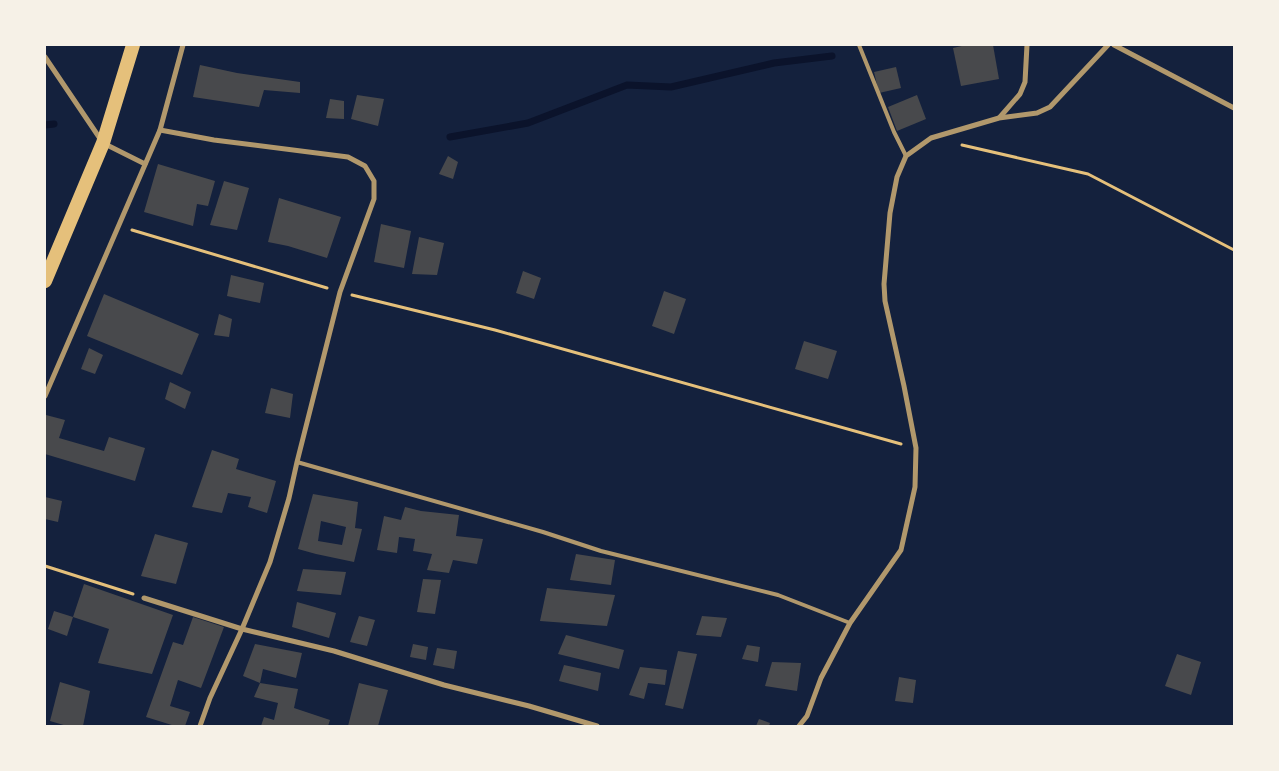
<svg xmlns="http://www.w3.org/2000/svg" width="1279" height="771" viewBox="0 0 1279 771" font-family="Cabin,sans-serif">
  <style>
    .lines { fill: none; stroke-linecap: round; stroke-linejoin: round }
    .stream { stroke: #0b132b; stroke-width: 7 }
    .building { fill: #48494c; fill-rule: evenodd }
    .path { stroke: #e5c07b; stroke-width: 3 }
    .service { stroke: #b1986c; stroke-width: 4 }
    .minor { stroke: #b1986c; stroke-width: 5 }
    .trunk { stroke: #e5c07b; stroke-width: 14 }
  </style>
  <rect width="100%" height="100%" fill="#14213d"/>
  <g class="lines">
    <g class="stream">
      <path d="M45,125L54,124"/>
      <path d="M450,137L528,123L627,85L671,87L774,63L832,56"/>
    </g>
  </g>
  <g class="building">
    <path d="M966,45H993L999,79L961,86L953,48Z"/>
    <path d="M200,65L237,73L300,82V93L264,90L259,107L193,97Z"/>
    <path d="M896,67L901,88L879,93L874,72Z"/>
    <path d="M357,95L384,99L378,126L351,119Z"/>
    <path d="M917,95L926,119L897,131L888,107Z"/>
    <path d="M330,99L344,101V119L326,118Z"/>
    <path d="M448,156L458,162L453,179L439,174Z"/>
    <path d="M158,164L215,181L208,206L197,204L193,226L144,212Z"/>
    <path d="M224,181L249,188L237,230L210,225Z"/>
    <path d="M279,198L341,217L327,258L288,246L268,242Z"/>
    <path d="M381,224L411,231L404,268L374,262Z"/>
    <path d="M419,237L444,243L437,275L412,274Z"/>
    <path d="M523,271L541,278L534,299L516,293Z"/>
    <path d="M231,275L264,283L260,303L227,296Z"/>
    <path d="M664,291L686,299L674,334L652,326Z"/>
    <path d="M104,294L199,334L182,375L87,336Z"/>
    <path d="M219,314L232,319L229,337L214,335Z"/>
    <path d="M804,341L837,351L828,379L795,369Z"/>
    <path d="M89,348L103,355L95,374L81,369Z"/>
    <path d="M170,382L191,392L185,409L165,399Z"/>
    <path d="M271,388L293,394L290,418L265,413Z"/>
    <path d="M46,415L65,420L59,438L104,451L109,437L145,448L135,481L45,454Z"/>
    <path d="M212,450L239,459L236,469L276,481L267,513L248,507L251,497L228,493L222,513L192,507Z"/>
    <path d="M313,494L358,502L355,528L362,529L354,562L316,554L298,549ZM321,521L346,527L342,545L318,541Z"/>
    <path d="M45,497L62,501L58,522L45,519Z"/>
    <path d="M405,507L421,511L459,515L456,536L483,539L477,564L453,560L449,573L427,570L432,554L413,551L415,539L399,537L397,553L377,550L384,516L401,520Z"/>
    <path d="M155,534L188,543L176,584L141,576Z"/>
    <path d="M576,554L615,560L611,585L570,580Z"/>
    <path d="M303,569L346,572L341,595L297,591Z"/>
    <path d="M423,579L441,580L435,614L417,612Z"/>
    <path d="M84,584L173,615L152,674L98,663L109,629L73,617Z"/>
    <path d="M547,588L615,595L607,626L540,621Z"/>
    <path d="M297,602L336,613L329,638L292,627Z"/>
    <path d="M54,611L73,617L67,636L48,629Z"/>
    <path d="M359,616L375,620L367,646L350,642Z"/>
    <path d="M702,616L727,618L721,637L696,635Z"/>
    <path d="M193,617L224,627L201,688L178,680L170,706L190,712L185,726H175L146,717L173,642L183,645Z"/>
    <path d="M566,635L624,650L619,669L558,654Z"/>
    <path d="M255,644L302,653L296,678L263,669L260,683L243,676Z"/>
    <path d="M413,644L428,647L426,660L410,657Z"/>
    <path d="M747,645L760,647L758,662L742,659Z"/>
    <path d="M437,648L457,651L454,669L433,665Z"/>
    <path d="M678,651L697,654L683,709L665,705Z"/>
    <path d="M1177,654L1201,662L1191,695L1165,686Z"/>
    <path d="M772,662L801,663L797,691L765,686Z"/>
    <path d="M564,665L601,673L598,691L559,681Z"/>
    <path d="M640,667L667,670L665,685L648,683L644,699L629,695Z"/>
    <path d="M899,677L916,680L913,703L895,701Z"/>
    <path d="M60,682L90,691L83,726H67L50,721Z"/>
    <path d="M260,683L298,689L294,708L330,720L328,726H261L264,717L274,720L278,703L254,697Z"/>
    <path d="M359,683L388,690L378,726H348Z"/>
    <path d="M759,719L770,723L769,726H756Z"/>
  </g>
  <g class="lines">
    <g class="path">
      <path d="M962,145L1088,174L1234,250"/>
      <path d="M132,230L327,288"/>
      <path d="M352,295L495,330L901,444"/>
      <path d="M45,566L133,594"/>
    </g>
    <g class="service">
      <path d="M859,45L894,132L906,156"/>
      <path d="M297,462L543,532L601,551L778,595L850,623"/>
    </g>
    <g class="minor">
      <path d="M1114,45L1234,108"/>
      <path d="M45,57L103,143L145,164"/>
      <path d="M1000,117L1020,94L1025,82L1027,45"/>
      <path d="M160,130L214,140L348,157L365,166L374,181V199L340,292L297,462L289,498L270,562L242,629L210,698L200,726"/>
      <path d="M45,396L160,130L183,45"/>
      <path d="M144,598L242,629L334,651L444,685L529,706L597,726"/>
      <path d="M799,726L807,716L821,678L850,623L901,550L915,487L916,448L904,386L885,301L884,284L890,213L897,177L906,156L931,138L999,118L1037,113L1050,107L1108,45"/>
    </g>
    <path class="trunk" d="M45,281L103,143L133,45"/>
  </g>
  <rect width="1279" height="771" fill="none" stroke="#f6f1e7" stroke-width="92"/>
</svg>
